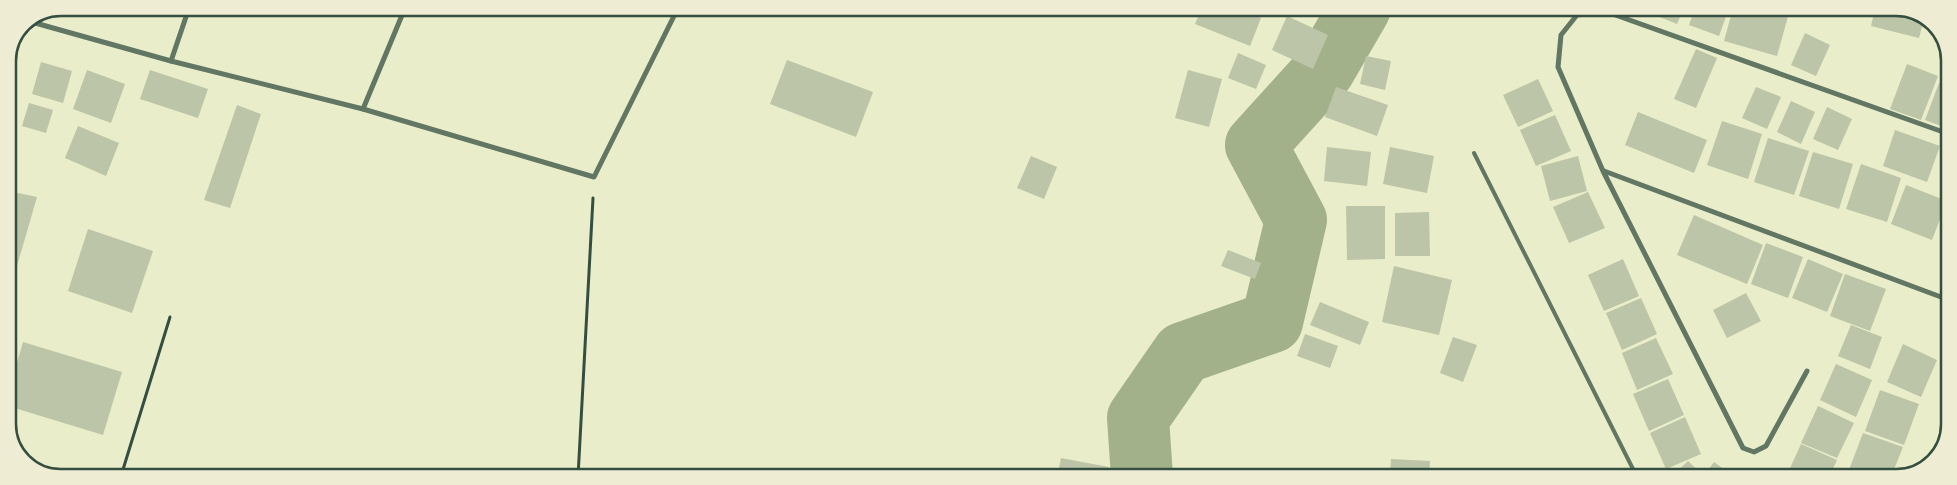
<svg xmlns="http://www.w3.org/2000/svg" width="1957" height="485" viewBox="0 0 1957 485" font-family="Barlow,sans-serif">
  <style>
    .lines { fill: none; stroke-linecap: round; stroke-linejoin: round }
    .river { stroke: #a3b18a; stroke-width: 62 }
    .building { fill: #bcc5a7 }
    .path { stroke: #344e41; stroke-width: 3 }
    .service { stroke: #617663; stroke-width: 4 }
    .minor { stroke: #617663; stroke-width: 5 }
    .rim { fill: none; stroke: #344e41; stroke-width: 2.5 }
  </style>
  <rect width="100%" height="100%" fill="#e9edc9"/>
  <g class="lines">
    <path class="river" d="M1142,477L1138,418L1183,353L1272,322L1296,220L1256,145L1324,70L1360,8"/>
  </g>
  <g class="building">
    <path d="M1202,8H1236L1261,18L1250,46L1195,24Z"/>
    <path d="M1422,8H1445V12L1422,13Z"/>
    <path d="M1655,8H1684L1677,24L1652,14Z"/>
    <path d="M1695,8H1729L1719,36L1689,25Z"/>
    <path d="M1733,8L1790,9L1777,56L1724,41Z"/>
    <path d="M1875,9H1906L1924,19L1919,38L1871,26Z"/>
    <path d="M1287,16L1328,35L1313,69L1272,50Z"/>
    <path d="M1805,33L1830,45L1816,76L1791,65Z"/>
    <path d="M1696,49L1717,58L1696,108L1674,99Z"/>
    <path d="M1238,53L1266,65L1256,89L1228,78Z"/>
    <path d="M1366,56L1391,61L1385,90L1360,84Z"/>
    <path d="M787,60L873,92L856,137L770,104Z"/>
    <path d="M41,62L72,71L63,103L32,94Z"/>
    <path d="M1907,64L1938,76L1921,120L1890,109Z"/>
    <path d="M87,70L125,84L111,123L73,109Z"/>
    <path d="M150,70L208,89L198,118L140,99Z"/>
    <path d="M1188,70L1222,79L1209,127L1175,118Z"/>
    <path d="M1538,79L1553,111L1518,127L1503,95Z"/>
    <path d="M1939,83L1949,86V129L1925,120Z"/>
    <path d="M1336,87L1388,105L1377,136L1325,117Z"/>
    <path d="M1756,87L1781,97L1767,129L1742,118Z"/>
    <path d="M1791,101L1815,112L1801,144L1777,132Z"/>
    <path d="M29,103L53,110L46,133L22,126Z"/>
    <path d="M237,105L261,114L230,208L204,200Z"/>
    <path d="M1827,107L1852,119L1838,150L1813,139Z"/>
    <path d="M1638,112L1707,140L1694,173L1625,145Z"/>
    <path d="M1555,115L1571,151L1536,166L1520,130Z"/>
    <path d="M1722,121L1762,134L1748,179L1707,165Z"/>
    <path d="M78,126L119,143L106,176L65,158Z"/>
    <path d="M1895,130L1940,146L1927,182L1883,166Z"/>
    <path d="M1768,138L1809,151L1794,195L1754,182Z"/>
    <path d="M1327,147L1371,152L1367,186L1324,181Z"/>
    <path d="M1390,147L1434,156L1427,193L1383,184Z"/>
    <path d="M1813,152L1853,164L1839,209L1799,196Z"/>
    <path d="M1031,156L1057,167L1044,199L1017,188Z"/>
    <path d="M1578,156L1587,191L1550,201L1541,166Z"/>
    <path d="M1861,164L1901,178L1887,222L1846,209Z"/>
    <path d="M1906,185L1947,201L1932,240L1891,224Z"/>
    <path d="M8,191L37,197L8,297Z"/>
    <path d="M1588,192L1605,228L1569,243L1553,207Z"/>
    <path d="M1346,206H1385V259L1347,260Z"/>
    <path d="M1429,212L1430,256H1395V213Z"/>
    <path d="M1694,215L1763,245L1747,284L1677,255Z"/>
    <path d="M88,229L153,251L132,313L68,291Z"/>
    <path d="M1766,243L1803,257L1788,298L1751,284Z"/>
    <path d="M1228,250L1261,263L1255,279L1221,266Z"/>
    <path d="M1623,259L1639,296L1604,311L1588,275Z"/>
    <path d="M1808,259L1843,274L1827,312L1792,298Z"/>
    <path d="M1394,266L1452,280L1439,335L1382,322Z"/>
    <path d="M1845,274L1886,289L1870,331L1830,316Z"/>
    <path d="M1746,293L1761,321L1727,338L1713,310Z"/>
    <path d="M1641,298L1657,334L1622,350L1606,313Z"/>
    <path d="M1320,302L1369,322L1360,345L1310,325Z"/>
    <path d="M1851,325L1882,337L1870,369L1838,356Z"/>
    <path d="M1305,334L1338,346L1330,368L1297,356Z"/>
    <path d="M1453,337L1477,345L1463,382L1440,373Z"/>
    <path d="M1656,338L1673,374L1637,390L1622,353Z"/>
    <path d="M23,342L122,372L103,435L8,406V394Z"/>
    <path d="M1903,344L1937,360L1921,397L1887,382Z"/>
    <path d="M1836,364L1872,380L1856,417L1820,400Z"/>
    <path d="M1668,379L1684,415L1649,431L1633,394Z"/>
    <path d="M1880,390L1919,404L1904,445L1865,431Z"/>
    <path d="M1818,406L1854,423L1837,458L1801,443Z"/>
    <path d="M1685,417L1701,454L1666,469L1650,433Z"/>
    <path d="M1863,433L1903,447L1891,477H1854L1847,475Z"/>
    <path d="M1801,444L1837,460L1829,477H1786Z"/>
    <path d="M1061,458L1109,467L1107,477H1057Z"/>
    <path d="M1391,459L1430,461L1429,477H1390Z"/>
    <path d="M1688,461L1704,476L1702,477H1671Z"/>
    <path d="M1714,462L1735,477H1703Z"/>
  </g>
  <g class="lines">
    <g class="path">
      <path d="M121,476L170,317"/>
      <path d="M578,477L593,198"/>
    </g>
    <path class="service" d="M1474,153L1637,477"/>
    <g class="minor">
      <path d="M28,21L171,61L363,109L594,177L674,16"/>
      <path d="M171,61L189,8"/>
      <path d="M363,109L405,8"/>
      <path d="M1604,171L1949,300"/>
      <path d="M1807,371L1766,446L1754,452L1743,448L1603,171L1558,67L1561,35L1577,15L1607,12L1946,133L1949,135"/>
      <path d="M1945,440L1948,431"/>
    </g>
  </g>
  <path d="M0 0H1957V485H0ZM61 16H1896A45 45 0 0 1 1941 61V424A45 45 0 0 1 1896 469H61A45 45 0 0 1 16 424V61A45 45 0 0 1 61 16Z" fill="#eeecd3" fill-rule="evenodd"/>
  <path class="rim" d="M61 16H1896A45 45 0 0 1 1941 61V424A45 45 0 0 1 1896 469H61A45 45 0 0 1 16 424V61A45 45 0 0 1 61 16Z"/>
</svg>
